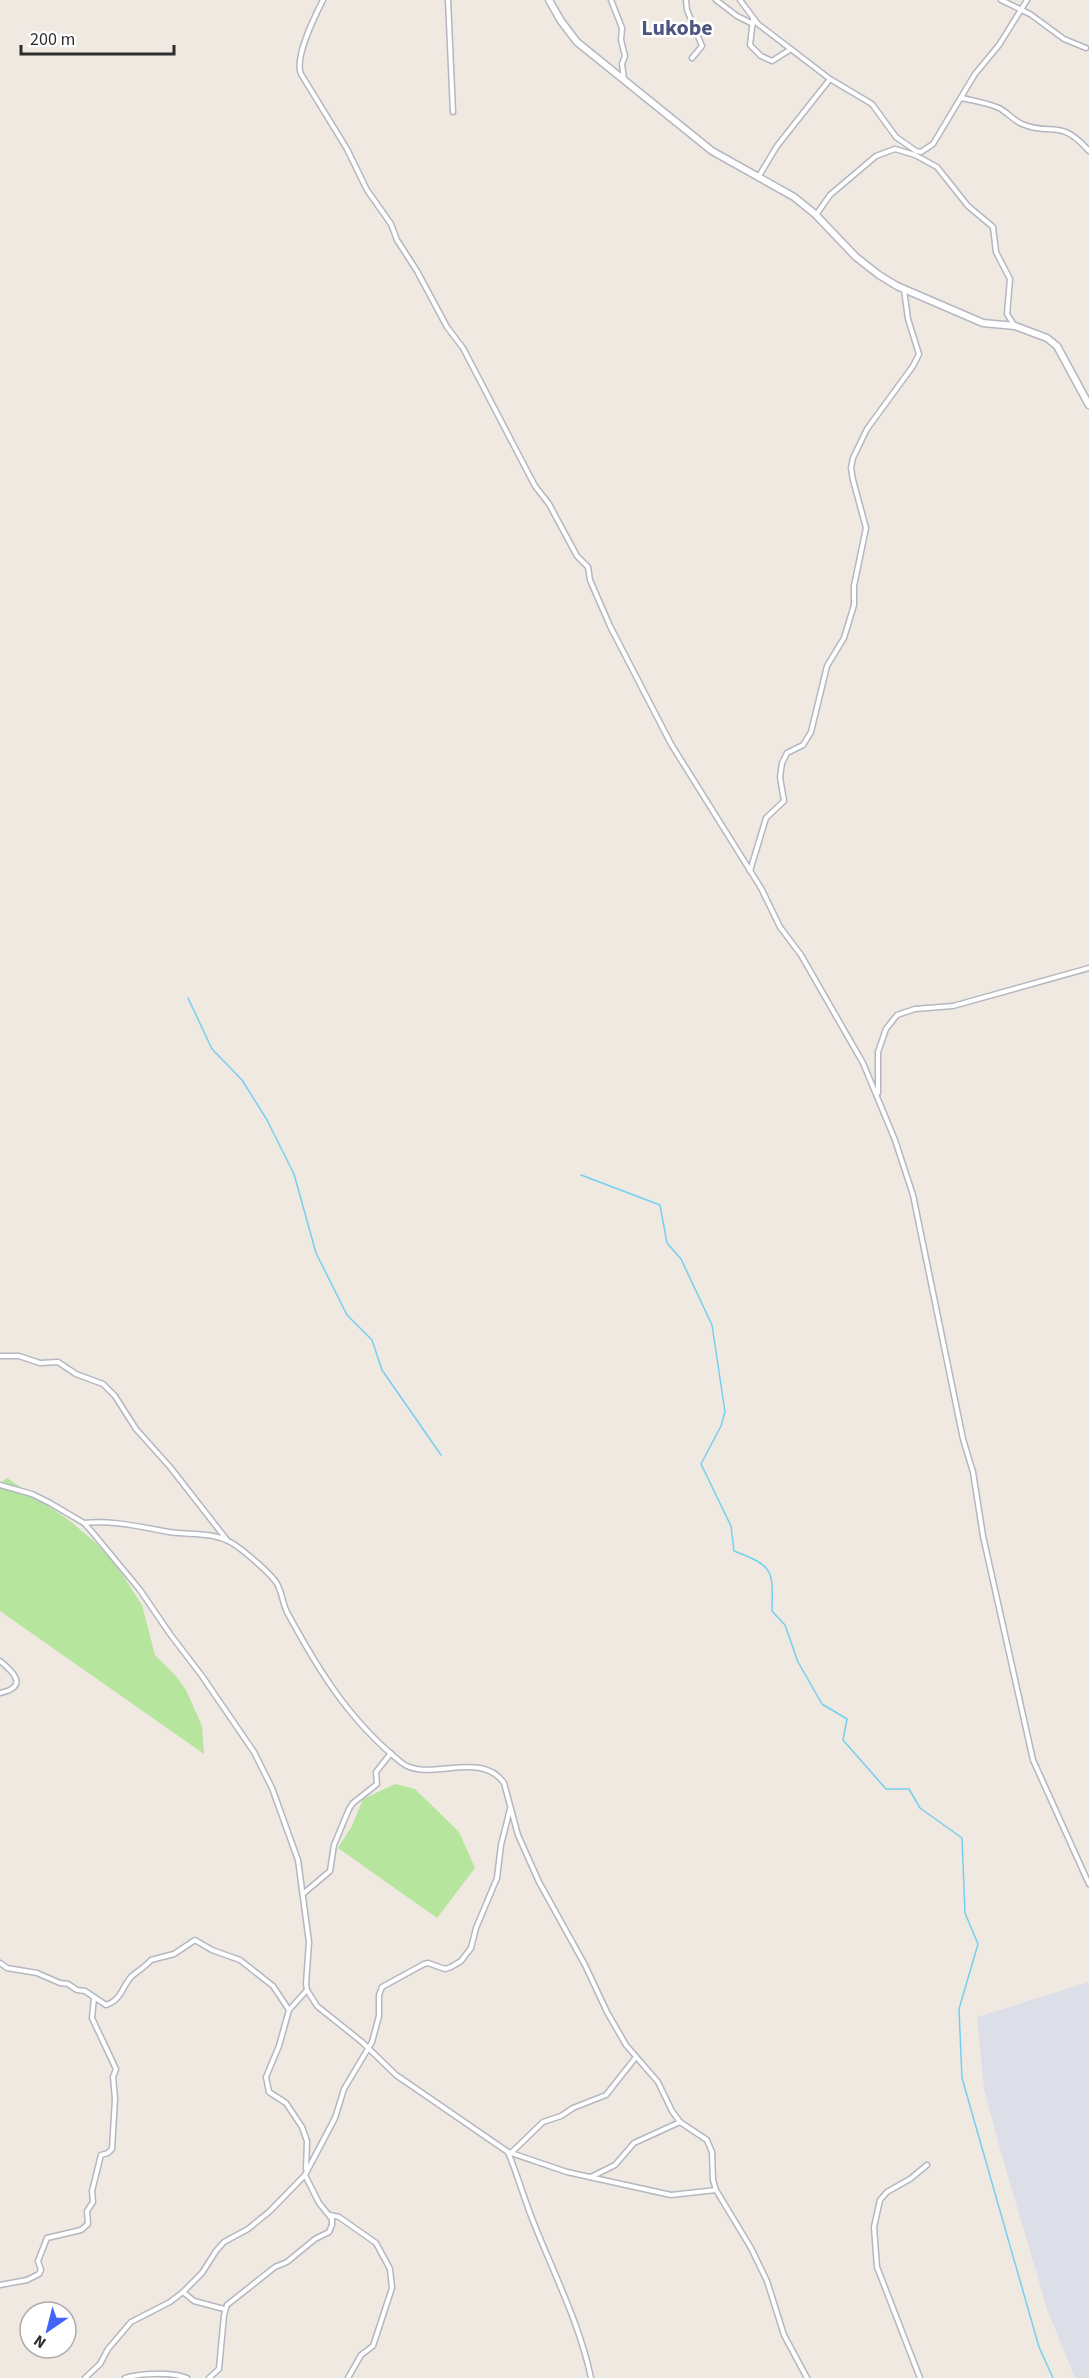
<svg xmlns="http://www.w3.org/2000/svg" width="1089" height="2378" viewBox="0 0 1089 2378" font-family="'Source Sans 3',sans-serif">
  <style>
    .airport { fill: #dcdee8 }
    .green { fill: #b6e59e }
    .lines { fill: none; stroke-linecap: round; stroke-linejoin: round }
    .stream { stroke: #75cff0; stroke-width: 1.5 }
    .street-casing { stroke: #b4b7c1; stroke-width: 7 }
    .secondary-casing { stroke: #b4b7c1; stroke-width: 9 }
    .street { stroke: #fff; stroke-width: 4 }
    .secondary { stroke: #fff; stroke-width: 6 }
    .labels { text-anchor: middle; stroke-width: 5; stroke-linejoin: round; paint-order: stroke }
    .quarter-label { font-size: 22px; font-weight: bold; fill: #4d5680; stroke: #fff }
  </style>
  <rect width="100%" height="100%" fill="#efe9e1"/>
  <path class="airport" d="M1089,1982V2378H1075L1047,2309L998,2142L984,2089L977,2017Z"/>
  <g class="green">
    <path d="M7,1478L70,1521L96,1543L116,1565L142,1605L155,1655L175,1675L186,1690L202,1726L204,1754L0,1611V1483Z"/>
    <path d="M395,1784L415,1789L459,1832L475,1868L437,1918L338,1848L352,1826L363,1799Z"/>
  </g>
  <g class="lines">
    <g class="stream">
      <path d="M188,998L212,1049L242,1080L267,1120L294,1174L316,1253L347,1315L372,1340L382,1370L441,1455"/>
      <path d="M581,1175L660,1205L667,1243L681,1259L712,1325L725,1412L721,1426L701,1464L731,1526L734,1551C774,1566 773,1570 772,1611L785,1625L798,1662L822,1704L847,1719L843,1740L886,1789H909L920,1808L962,1838L965,1913L978,1944L959,2009L962,2078L1039,2347L1053,2378"/>
    </g>
    <g class="street-casing">
      <g id="street">
        <path d="M323,0C315,16 294,57 301,74L347,149L367,190L391,224L397,240L417,271L447,327L463,348L535,486L549,504L577,556L588,567L590,580L610,626L671,744L761,888L780,927L801,955L863,1063L895,1140L913,1195L963,1439L973,1472L983,1536L1033,1760L1089,1884"/>
        <path d="M448,0L453,112"/>
        <path d="M611,0L622,28L621,40L625,56L622,64L624,79"/>
        <path d="M686,0L687,10L702,46L692,58"/>
        <path d="M716,0L737,16L753,24"/>
        <path d="M740,0L758,24L830,79L872,104L896,137L916,151L921,152L933,144L975,74L999,45L1027,0"/>
        <path d="M1001,0L1030,14L1064,39L1086,48"/>
        <path d="M753,19L750,45L761,56L772,61L791,49"/>
        <path d="M962,98C974,101 988,103 999,108C1007,112 1013,120 1022,124C1053,137 1059,117 1089,151"/>
        <path d="M915,155L937,167L968,206L993,227L996,252L1010,279L1007,314L1014,325"/>
        <path d="M759,176L777,146L830,79"/>
        <path d="M816,215L830,195L876,156L895,149L915,155"/>
        <path d="M750,871L766,818L784,801L780,777L782,763L787,753L803,745L811,732L827,666L844,638L854,605V586L866,528L853,480L851,468L853,458L867,429L913,366L919,354L908,319L904,290"/>
        <path d="M878,1093V1052L886,1029L897,1015L915,1009L953,1006L1089,968"/>
        <path d="M0,1356H19L40,1363L58,1362L76,1374L103,1384L115,1396L136,1429L170,1467L227,1540"/>
        <path d="M0,1485L32,1494L50,1503L84,1523L93,1533L140,1590L170,1634L202,1676L254,1752L272,1788L298,1860L309,1942L306,1984L307,1990L317,2006L362,2042L396,2075L508,2152L567,2172L671,2195L716,2190"/>
        <path d="M84,1523C113,1520 141,1527 169,1532C189,1535 210,1532 228,1541C238,1545 269,1572 276,1582C282,1591 282,1602 287,1612C301,1638 317,1666 334,1690C353,1717 377,1743 402,1763C428,1783 480,1749 504,1783L518,1835L539,1882L585,1965L607,2012L626,2045L658,2082L672,2111L680,2122L707,2140L712,2152L713,2180L716,2190L751,2248L767,2281L784,2335L807,2378"/>
        <path d="M0,1661C15,1673 28,1687 0,1693"/>
        <path d="M304,1893L330,1871L334,1845L349,1809L353,1803L377,1784L376,1772L391,1753"/>
        <path d="M0,1963L7,1968L37,1973L60,1983L68,1984L77,1990L85,1991L106,2005C122,2000 122,1986 132,1976C139,1970 145,1967 151,1960L174,1954L195,1940L212,1950L240,1960L273,1986L289,2010"/>
        <path d="M508,2152C518,2176 525,2202 535,2226C555,2276 580,2325 591,2378"/>
        <path d="M511,2153L543,2122L561,2116L573,2108L606,2095L636,2057"/>
        <path d="M306,2169L307,2141L302,2127L286,2103L269,2092L266,2077L279,2046L289,2010L307,1990"/>
        <path d="M591,2177L615,2165L634,2143L680,2122"/>
        <path d="M330,2215L339,2217L376,2243L390,2269L392,2288L373,2346L361,2355L348,2378"/>
        <path d="M0,2285L27,2280L39,2274L41,2270L38,2261L47,2238L81,2230L88,2224L87,2211L93,2202L92,2191L101,2155L108,2153L112,2149L115,2099L113,2077L116,2069L92,2018L94,1998"/>
        <path d="M183,2292L194,2301L224,2309"/>
        <path d="M85,2378L100,2364L108,2349L131,2322L170,2302L183,2292L202,2273L216,2251L224,2242L248,2229L270,2211L305,2175L335,2118L344,2089L372,2042L379,2016V1995L382,1987L424,1964L428,1963L445,1969L451,1967L461,1961L471,1948L476,1928L497,1878L501,1845L510,1809"/>
        <path d="M125,2378C139,2373 172,2372 187,2378"/>
        <path d="M209,2378L219,2369L224,2315L227,2305L275,2267L287,2262L315,2239L329,2232L332,2225V2219L319,2203L305,2175"/>
        <path d="M920,2378L877,2267L874,2227L880,2200L887,2192L910,2179L927,2165"/>
      </g>
    </g>
    <g class="secondary-casing">
      <path id="secondary" d="M549,0L561,21L577,42L712,151L794,197L815,214L856,257L879,275L897,286L983,323L1015,326L1047,338L1057,346L1089,405"/>
    </g>
    <use href="#street" class="street"/>
    <use href="#secondary" class="secondary"/>
  </g>
  <g class="labels">
    <g class="quarter-label">
      <text x="677" y="35">Lukobe</text>
    </g>
  </g>
  <g transform="translate(48 2330) rotate(215)"><circle r="28" fill="#ffffff" stroke="#ababab" stroke-width="1.5"/>
  <path d="M0-4.5L10 22L0 15L-10 22Z" fill="#4264fb"/>
  <text y="-9" font-size="16" font-weight="bold" text-anchor="middle" fill="#2e2e2e">N</text>
  </g>
  <path d="M21 45v9h153v-9" fill="none" stroke="#2e2e2e" stroke-width="3"/>
  <text x="30" y="45" font-size="18" fill="#2e2e2e" stroke="#ffffff" stroke-width="4.5" paint-order="stroke">200 m</text>
</svg>
